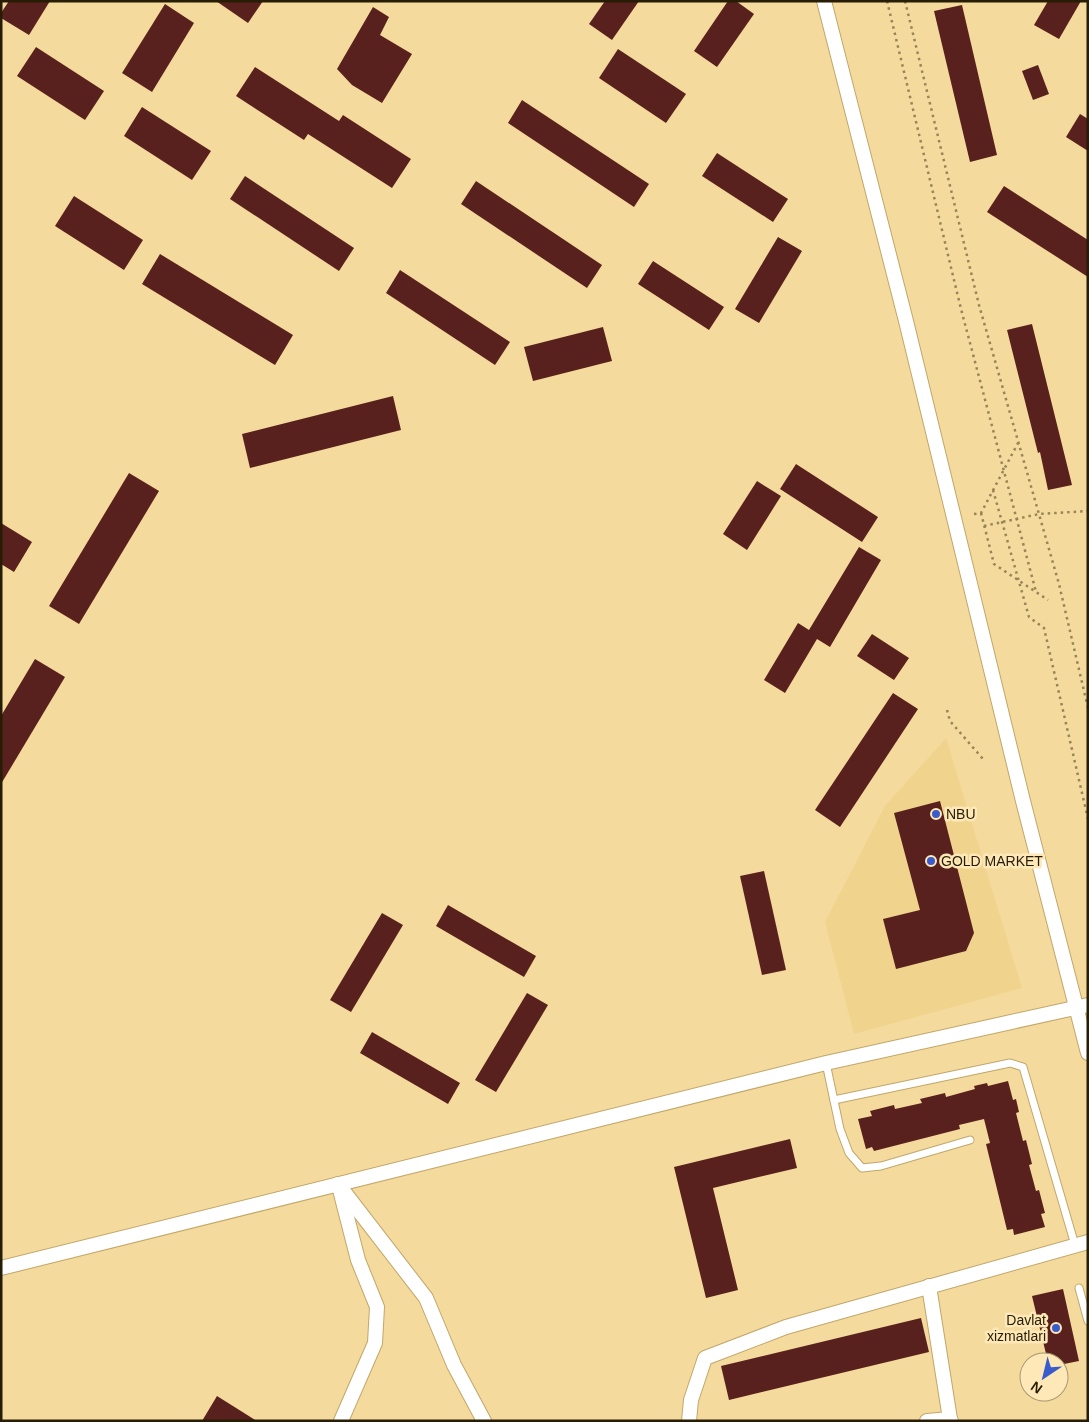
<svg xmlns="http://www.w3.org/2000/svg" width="1089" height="1422" viewBox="0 0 1089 1422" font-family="Arial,sans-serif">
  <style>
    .built { fill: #f0d38d }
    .building { fill: #59211d }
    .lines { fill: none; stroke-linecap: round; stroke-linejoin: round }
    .service-casing { stroke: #c1a76b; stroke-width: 9 }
    .minor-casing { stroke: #c1a76b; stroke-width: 16 }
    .path { stroke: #978457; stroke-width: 2.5; stroke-dasharray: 2.5 4; stroke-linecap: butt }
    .service { stroke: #fff; stroke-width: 7 }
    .minor { stroke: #fff; stroke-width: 14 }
    .poi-dot { fill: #395bcc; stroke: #fee8b8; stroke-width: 2 }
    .labels { text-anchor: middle; stroke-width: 5; stroke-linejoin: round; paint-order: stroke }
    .poi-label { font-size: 14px; fill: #261d04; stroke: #fee8b8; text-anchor: start }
  </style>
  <rect width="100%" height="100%" fill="#f5da9d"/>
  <path class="built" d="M946,738L1022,988L854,1034L825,922L885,806Z"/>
  <g class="building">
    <path d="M9,1H50L29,35L1,18V13Z"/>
    <path d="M216,1H263L248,23Z"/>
    <path d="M605,1H639L612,40L589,24Z"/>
    <path d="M728,1H736L754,14L717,67L694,51Z"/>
    <path d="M1048,1H1081L1059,39L1034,25Z"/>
    <path d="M165,4L194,23L152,92L122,73Z"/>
    <path d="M962,5L997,155L970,162L934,11Z"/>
    <path d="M373,7L389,17L380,35L412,54L382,103L352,85L337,69Z"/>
    <path d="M36,47L104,91L85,120L17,76Z"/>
    <path d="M618,49L686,94L666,123L599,78Z"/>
    <path d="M1038,65L1049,94L1033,100L1022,71Z"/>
    <path d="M255,67L339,121L343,115L411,159L392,188L308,134L304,140L236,96Z"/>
    <path d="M522,100L649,184L634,207L508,123Z"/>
    <path d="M142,107L211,151L192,180L124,136Z"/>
    <path d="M1080,114L1088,119V151L1066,137Z"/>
    <path d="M717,153L788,199L773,222L702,176Z"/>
    <path d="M245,176L354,248L339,271L230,199Z"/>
    <path d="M476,181L602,265L587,288L461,204Z"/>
    <path d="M1004,186L1088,240V277L987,212Z"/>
    <path d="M74,196L143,240L124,270L55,226Z"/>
    <path d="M778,237L802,251L759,323L735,309Z"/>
    <path d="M160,254L293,335L275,365L142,284Z"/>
    <path d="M653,261L724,307L709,330L638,284Z"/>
    <path d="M400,270L510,342L495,365L386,293Z"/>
    <path d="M1032,324L1072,485L1048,490L1040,452L1038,453L1007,330Z"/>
    <path d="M603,327L612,361L533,381L524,347Z"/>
    <path d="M393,396L401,430L250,468L242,434Z"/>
    <path d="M796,464L878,517L862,542L780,489Z"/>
    <path d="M129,473L159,491L79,624L49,606Z"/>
    <path d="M757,481L781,496L747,550L723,534Z"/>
    <path d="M1,523L32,542L14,572L1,564Z"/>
    <path d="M859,547L881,560L830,647L817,639L785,693L764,680L798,623L809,630Z"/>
    <path d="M872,634L909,658L894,680L857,656Z"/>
    <path d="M35,659L65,677L1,784V716Z"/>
    <path d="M893,693L918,709L840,827L815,810Z"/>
    <path d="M940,801L974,933L966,951L896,969L883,919L920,910L894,813Z"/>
    <path d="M764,871L786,970L762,975L740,876Z"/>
    <path d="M448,905L536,956L524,977L436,926Z"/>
    <path d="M382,913L403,925L351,1012L330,1000Z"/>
    <path d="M527,993L548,1005L496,1092L475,1080Z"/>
    <path d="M372,1032L460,1083L448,1104L360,1053Z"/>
    <path d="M1008,1081L1013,1100L1016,1099L1019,1112L1016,1113L1023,1141L1026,1140L1032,1164L1029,1165L1036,1191L1039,1190L1045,1213L1041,1214L1045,1227L1014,1235L1013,1229L1007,1230L986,1144L990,1143L984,1119L959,1125L960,1129L874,1151L872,1147L866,1149L858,1119L872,1116L870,1111L894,1105L895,1109L922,1103L920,1099L945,1093L946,1097L975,1089L974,1086L987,1083L988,1086Z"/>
    <path d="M790,1139L797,1168L713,1188L738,1290L706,1298L674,1167Z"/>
    <path d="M1063,1289L1079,1361L1059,1365V1362H1048L1032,1296Z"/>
    <path d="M921,1318L929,1352L729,1400L721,1366Z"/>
    <path d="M217,1396L257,1421H202Z"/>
  </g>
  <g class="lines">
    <g class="service-casing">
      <g id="service">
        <path d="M826,1063L840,1129L849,1153L862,1168L881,1166L970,1140"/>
        <path d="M834,1100L1010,1063L1023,1067L1075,1245"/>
        <path d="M1079,1288L1088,1321"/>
      </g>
    </g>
    <g class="minor-casing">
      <g id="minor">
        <path d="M824,1L906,321L1023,801L1088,1053"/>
        <path d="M338,1184L426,1298L454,1365L484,1421"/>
        <path d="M340,1190L358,1260L377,1307L375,1343L341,1421"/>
        <path d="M1,1268L826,1063L1088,1005"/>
        <path d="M929,1286L950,1419"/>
        <path d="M689,1421L691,1400L705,1358L786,1327L1088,1242"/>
        <path d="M927,1421L950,1419L951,1421"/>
      </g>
    </g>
    <g class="path">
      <path d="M887,1L961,309L1036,592"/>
      <path d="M905,1L979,305L1059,584L1088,708"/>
      <path d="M993,490L1029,617L1044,628L1088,819"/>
      <path d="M981,513L994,564L1048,600"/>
      <path d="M974,514L981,513L1018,443"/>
      <path d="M984,526L1039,514L1088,511"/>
      <path d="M947,710L950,721L983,759"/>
    </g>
    <use href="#service" class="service"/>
    <use href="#minor" class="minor"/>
  </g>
  <g class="poi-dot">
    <circle cx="936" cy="814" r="5"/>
    <circle cx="931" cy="861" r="5"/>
    <circle cx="1056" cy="1328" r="5"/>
  </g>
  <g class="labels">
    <g class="poi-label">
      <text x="946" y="819">NBU</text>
      <text x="941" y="866">GOLD MARKET</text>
      <text x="1046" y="1325" text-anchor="end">Davlat<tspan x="1046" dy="16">xizmatlari</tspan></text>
    </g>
  </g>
  <rect width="1089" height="1422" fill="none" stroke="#261d04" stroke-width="5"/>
  <g transform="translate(1044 1377) rotate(215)"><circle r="24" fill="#fee8b8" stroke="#a89770"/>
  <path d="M0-4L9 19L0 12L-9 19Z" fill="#395bcc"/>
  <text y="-8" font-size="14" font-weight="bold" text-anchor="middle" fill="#261d04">N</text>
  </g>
</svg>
